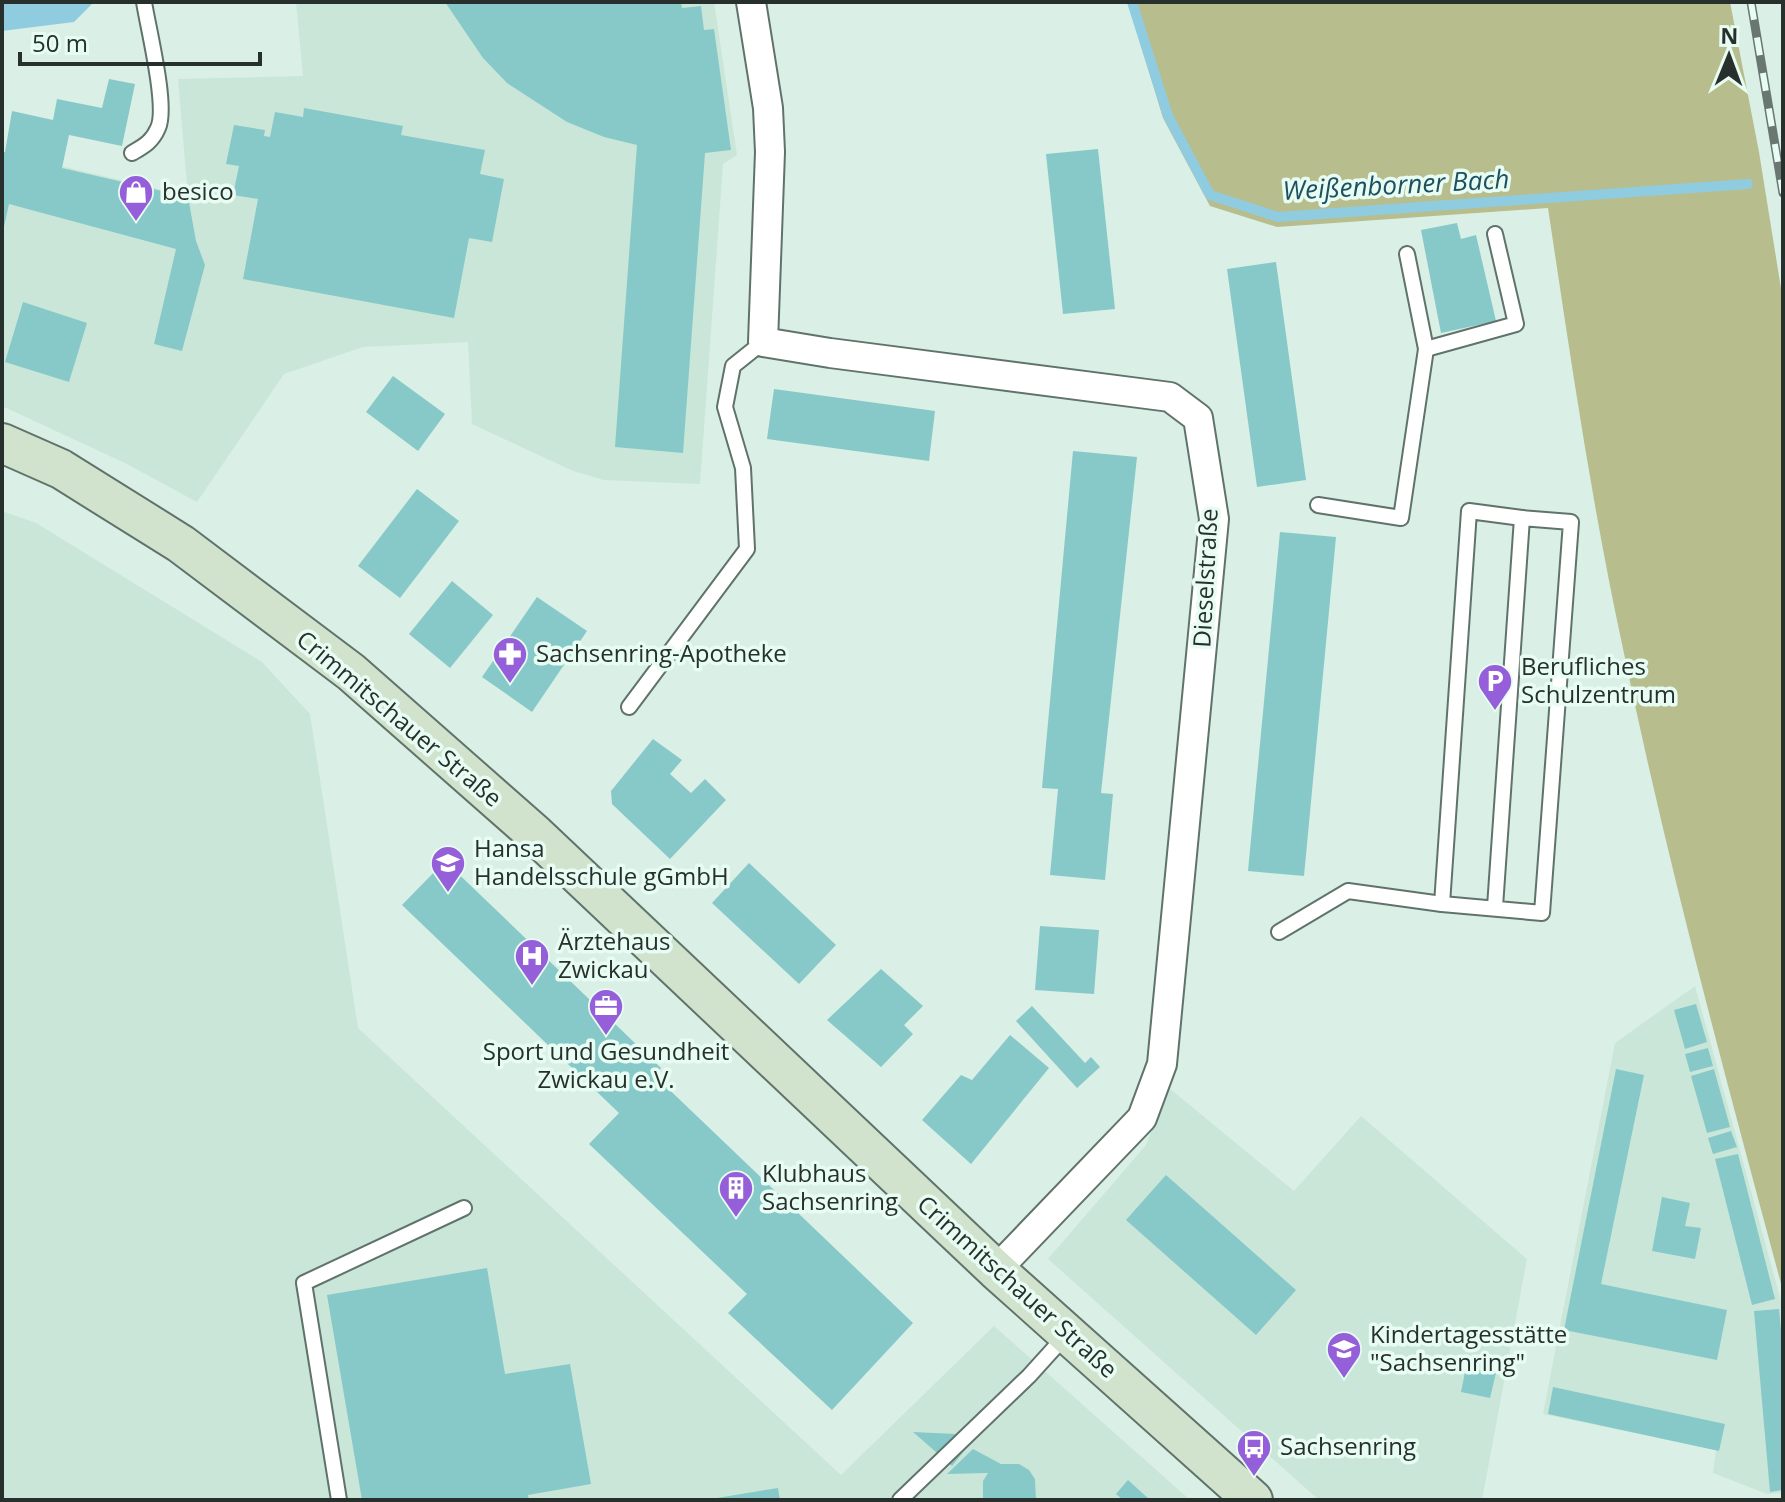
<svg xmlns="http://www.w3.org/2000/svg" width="1785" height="1502" viewBox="0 0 1785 1502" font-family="'Open Sans',sans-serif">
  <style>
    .built { fill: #cae6d9 }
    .green { fill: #b7bd8d }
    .water { fill: #90cce0 }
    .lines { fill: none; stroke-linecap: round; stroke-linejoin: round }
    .stream { stroke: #90cce0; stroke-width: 10 }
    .building { fill: #87c9c8 }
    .service-casing { stroke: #60736b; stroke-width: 18 }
    .minor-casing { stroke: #60736b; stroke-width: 32 }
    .secondary-casing { stroke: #60736b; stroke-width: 42 }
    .service { stroke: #fff; stroke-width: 14 }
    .minor { stroke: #fff; stroke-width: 28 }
    .secondary { stroke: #d1e2cd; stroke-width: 38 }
    .rail-casing { stroke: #697671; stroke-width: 9 }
    .rail { stroke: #e7fcf3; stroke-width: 6; stroke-dasharray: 18; stroke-linecap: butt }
    .labels { text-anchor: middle; stroke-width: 7; stroke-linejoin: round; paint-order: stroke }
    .poi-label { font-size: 24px; fill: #28302d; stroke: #e7fcf3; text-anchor: start }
    .street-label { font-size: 24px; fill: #28302d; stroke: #e7fcf3 }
    .water-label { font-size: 26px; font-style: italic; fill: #1e505f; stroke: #e7fcf3 }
  </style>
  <rect width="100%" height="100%" fill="#daefe6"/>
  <g class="built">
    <path d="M296,2H714L737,155L723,164L700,484L604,480L573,471L472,424L468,342L363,347L284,374L197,502L127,464L2,406V152L188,196L178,79L303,76Z"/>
    <path d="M2,511L36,523L262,662L310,714L358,1028L841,1475L994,1326L1190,1500H2Z"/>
    <path d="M1695,986L1783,1308V1493L1767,1494L1713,1473L1716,1450L1543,1414L1615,1043Z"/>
    <path d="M1169,1088L1294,1191L1361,1116L1527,1259L1482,1500H1319L1048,1259L1146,1145Z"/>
  </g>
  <path class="green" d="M1128,2H1730L1759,152L1783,301V1291C1725,1076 1667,862 1622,644C1591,500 1570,354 1548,208L1277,227L1210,206L1163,118Z"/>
  <path class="water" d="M2,2H94L74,22L2,31Z"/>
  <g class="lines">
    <path class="stream" d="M1132,2L1168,116L1210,195L1278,217L1748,184"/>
  </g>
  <g class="building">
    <path d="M445,2H681L682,8L701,6L704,30L714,29L731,150L705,153L683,453L615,447L637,145L604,137L567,122L507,83L483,58Z"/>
    <path d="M109,79L135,84L122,146L69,135L62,168L188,197L196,241L205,265L182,351L154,344L176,249L9,204L2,236V152H5L12,111L53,120L57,99L102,108Z"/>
    <path d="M304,108L403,126L401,135L485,150L480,174L504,179L492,242L469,238L454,318L243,279L258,199L233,195L239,166L226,164L234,125L265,130L264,136L270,137L275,112L303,117Z"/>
    <path d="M1098,149L1115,309L1063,314L1046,154Z"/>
    <path d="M1457,223L1461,239L1476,235L1496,321L1441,333L1421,230Z"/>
    <path d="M1276,262L1306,480L1257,487L1227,269Z"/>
    <path d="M23,302L87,323L69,382L5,362Z"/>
    <path d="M393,376L445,414L418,451L366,412Z"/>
    <path d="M774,389L935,411L929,461L767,439Z"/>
    <path d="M1073,451L1137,457L1101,793L1113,794L1105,880L1050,875L1058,789L1042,788Z"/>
    <path d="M417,489L459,521L400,598L358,566Z"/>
    <path d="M1280,532L1336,537L1304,876L1248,871Z"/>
    <path d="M452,581L493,615L450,668L409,634Z"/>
    <path d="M537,597L587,631L532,712L482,677Z"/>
    <path d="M653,739L682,760L670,774L691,793L705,779L726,800L670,859L612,804L611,791Z"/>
    <path d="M445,861L661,1068L655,1076L913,1323L832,1410L728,1313L747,1294L589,1144L619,1113L402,905Z"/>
    <path d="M749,863L836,945L799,984L712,903Z"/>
    <path d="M1040,926L1099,930L1094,994L1035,990Z"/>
    <path d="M881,969L923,1006L904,1025L913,1034L881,1067L827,1020Z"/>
    <path d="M1696,1004L1707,1042L1685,1049L1674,1010Z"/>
    <path d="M1032,1006L1085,1063L1091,1057L1100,1067L1077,1088L1016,1021Z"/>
    <path d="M1010,1035L1049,1068L971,1164L922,1120L961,1075L972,1080Z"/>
    <path d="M1708,1048L1713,1066L1690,1072L1685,1054Z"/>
    <path d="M1616,1069L1644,1075L1601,1284L1727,1310L1717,1360L1564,1330Z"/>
    <path d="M1714,1069L1730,1127L1707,1133L1691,1076Z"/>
    <path d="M1731,1131L1737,1147L1713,1154L1708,1138Z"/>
    <path d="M1738,1154L1775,1299L1752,1305L1715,1159Z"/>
    <path d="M1166,1175L1296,1290L1256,1335L1126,1220Z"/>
    <path d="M1662,1197L1690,1203L1685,1226L1701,1228L1695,1259L1652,1251Z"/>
    <path d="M487,1268L505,1374L570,1364L591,1484L528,1495L529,1500H362L327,1295Z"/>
    <path d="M1779,1309L1783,1351V1490L1770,1492L1754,1311Z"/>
    <path d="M1466,1367L1496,1373L1490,1398L1461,1392Z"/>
    <path d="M1553,1387L1725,1424L1719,1451L1548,1414Z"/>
    <path d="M913,1432L977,1435L952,1466Z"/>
    <path d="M973,1449L1001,1464H1019L1029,1470L1035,1479L1036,1500H983V1481L988,1473L947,1474Z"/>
    <path d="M1128,1480L1150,1500H1123L1116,1494Z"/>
    <path d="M778,1488L780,1500H717V1498Z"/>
  </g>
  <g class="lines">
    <g class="service-casing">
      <g id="service">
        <path d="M132,153C144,146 152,142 158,128C168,107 148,28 144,2"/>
        <path d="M1426,349L1516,324L1495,234"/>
        <path d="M1318,505L1401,518L1426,349L1407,254"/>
        <path d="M629,707L747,549L743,468L725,407L733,366L763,342"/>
        <path d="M1442,904L1469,511L1522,518"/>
        <path d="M1279,932L1348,891L1442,904L1542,913L1571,522L1522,518L1495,907"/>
        <path d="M339,1500L304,1283L464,1208"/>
        <path d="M900,1500L1029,1376L1067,1334"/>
      </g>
    </g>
    <g class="minor-casing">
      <path id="minor" d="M751,2L768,108L770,152L763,342L830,353L1170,397L1198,418L1214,519L1162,1064L1142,1118L996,1270"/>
    </g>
    <g class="secondary-casing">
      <path id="secondary" d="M2,443L61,469L181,544L351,672L535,834L996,1270L1253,1500"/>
    </g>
    <use href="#service" class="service"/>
    <use href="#minor" class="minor"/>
    <use href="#secondary" class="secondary"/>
    <g class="rail-casing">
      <path id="rail" d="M1751,2L1783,193"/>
    </g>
    <use href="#rail" class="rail"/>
  </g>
  <defs>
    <g id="shop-pin" transform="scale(1.8)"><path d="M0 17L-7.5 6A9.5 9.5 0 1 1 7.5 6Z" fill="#945fd8" stroke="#e7fcf3"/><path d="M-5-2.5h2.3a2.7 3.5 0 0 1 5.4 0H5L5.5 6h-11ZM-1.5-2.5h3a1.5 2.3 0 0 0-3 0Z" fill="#fff"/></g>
    <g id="pharmacy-pin" transform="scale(1.8)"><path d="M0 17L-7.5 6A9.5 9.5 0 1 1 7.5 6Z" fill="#945fd8" stroke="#e7fcf3"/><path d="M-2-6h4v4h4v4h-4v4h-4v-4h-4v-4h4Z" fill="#fff"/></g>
    <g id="parking-pin" transform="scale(1.8)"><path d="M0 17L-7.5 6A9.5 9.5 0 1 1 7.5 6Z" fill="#945fd8" stroke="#e7fcf3"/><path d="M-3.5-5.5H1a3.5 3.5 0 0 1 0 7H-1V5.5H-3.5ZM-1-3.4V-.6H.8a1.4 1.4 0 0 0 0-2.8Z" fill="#fff"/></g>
    <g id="school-pin" transform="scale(1.8)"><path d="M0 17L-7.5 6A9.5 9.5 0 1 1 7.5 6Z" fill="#945fd8" stroke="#e7fcf3"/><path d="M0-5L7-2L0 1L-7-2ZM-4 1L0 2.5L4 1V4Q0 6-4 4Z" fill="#fff"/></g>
    <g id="hospital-pin" transform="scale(1.8)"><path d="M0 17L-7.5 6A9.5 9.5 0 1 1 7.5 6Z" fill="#945fd8" stroke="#e7fcf3"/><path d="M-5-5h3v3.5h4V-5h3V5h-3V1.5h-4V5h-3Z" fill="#fff"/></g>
    <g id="office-pin" transform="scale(1.8)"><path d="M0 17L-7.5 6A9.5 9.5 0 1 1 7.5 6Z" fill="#945fd8" stroke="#e7fcf3"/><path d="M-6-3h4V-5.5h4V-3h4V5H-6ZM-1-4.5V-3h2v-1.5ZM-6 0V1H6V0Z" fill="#fff"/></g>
    <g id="building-pin" transform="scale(1.8)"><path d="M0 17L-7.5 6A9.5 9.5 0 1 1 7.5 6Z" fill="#945fd8" stroke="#e7fcf3"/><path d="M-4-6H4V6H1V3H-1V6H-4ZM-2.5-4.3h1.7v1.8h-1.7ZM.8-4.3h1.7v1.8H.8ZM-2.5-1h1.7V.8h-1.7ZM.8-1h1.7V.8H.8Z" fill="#fff"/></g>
    <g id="bus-pin" transform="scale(1.8)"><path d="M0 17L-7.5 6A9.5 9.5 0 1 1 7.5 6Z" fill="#945fd8" stroke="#e7fcf3"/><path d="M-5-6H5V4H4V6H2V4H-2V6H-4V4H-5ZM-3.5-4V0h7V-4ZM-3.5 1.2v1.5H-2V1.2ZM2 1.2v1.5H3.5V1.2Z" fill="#fff"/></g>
  </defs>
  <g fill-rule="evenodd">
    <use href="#shop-pin" x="136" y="192"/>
    <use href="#pharmacy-pin" x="510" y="654"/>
    <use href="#parking-pin" x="1495" y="681"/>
    <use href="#school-pin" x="448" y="863"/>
    <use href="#hospital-pin" x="532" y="956"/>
    <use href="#office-pin" x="606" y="1006"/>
    <use href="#building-pin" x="736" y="1188"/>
    <use href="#school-pin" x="1344" y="1349"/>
    <use href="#bus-pin" x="1254" y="1447"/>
  </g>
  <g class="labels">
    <g class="poi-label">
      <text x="162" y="200">besico</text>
      <text x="536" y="662">Sachsenring-Apotheke</text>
      <text x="1521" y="675">Berufliches<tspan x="1521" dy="28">Schulzentrum</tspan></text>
      <text x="474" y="857">Hansa<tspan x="474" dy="28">Handelsschule gGmbH</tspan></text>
      <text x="558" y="950">Ärztehaus<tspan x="558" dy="28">Zwickau</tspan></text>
      <text x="606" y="1060" text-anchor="middle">Sport und Gesundheit<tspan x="606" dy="28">Zwickau e.V.</tspan></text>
      <text x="762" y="1182">Klubhaus<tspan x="762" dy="28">Sachsenring</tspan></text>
      <text x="1370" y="1343">Kindertagesstätte<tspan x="1370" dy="28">"Sachsenring"</tspan></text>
      <text x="1280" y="1455">Sachsenring</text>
    </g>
    <g class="street-label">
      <text transform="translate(1206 578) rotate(-87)" y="8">Dieselstraße</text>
      <text transform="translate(399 719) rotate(40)" y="8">Crimmitschauer Straße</text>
      <text transform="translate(1017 1287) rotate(42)" y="8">Crimmitschauer Straße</text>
    </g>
    <g class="water-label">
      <text transform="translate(1396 185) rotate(-3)" y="9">Weißenborner Bach</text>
    </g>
  </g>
  <rect width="1785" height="1502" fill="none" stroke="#28302d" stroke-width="8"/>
  <g transform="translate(1729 56) rotate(1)" stroke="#e7fcf3" stroke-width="6" paint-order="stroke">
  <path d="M0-6L14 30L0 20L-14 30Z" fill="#28302d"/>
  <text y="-12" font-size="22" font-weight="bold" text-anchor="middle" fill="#28302d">N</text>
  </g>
  <path d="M20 52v12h240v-12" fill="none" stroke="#28302d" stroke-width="4"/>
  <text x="32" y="52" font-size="24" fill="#28302d" stroke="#e7fcf3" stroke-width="6" paint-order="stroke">50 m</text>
</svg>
